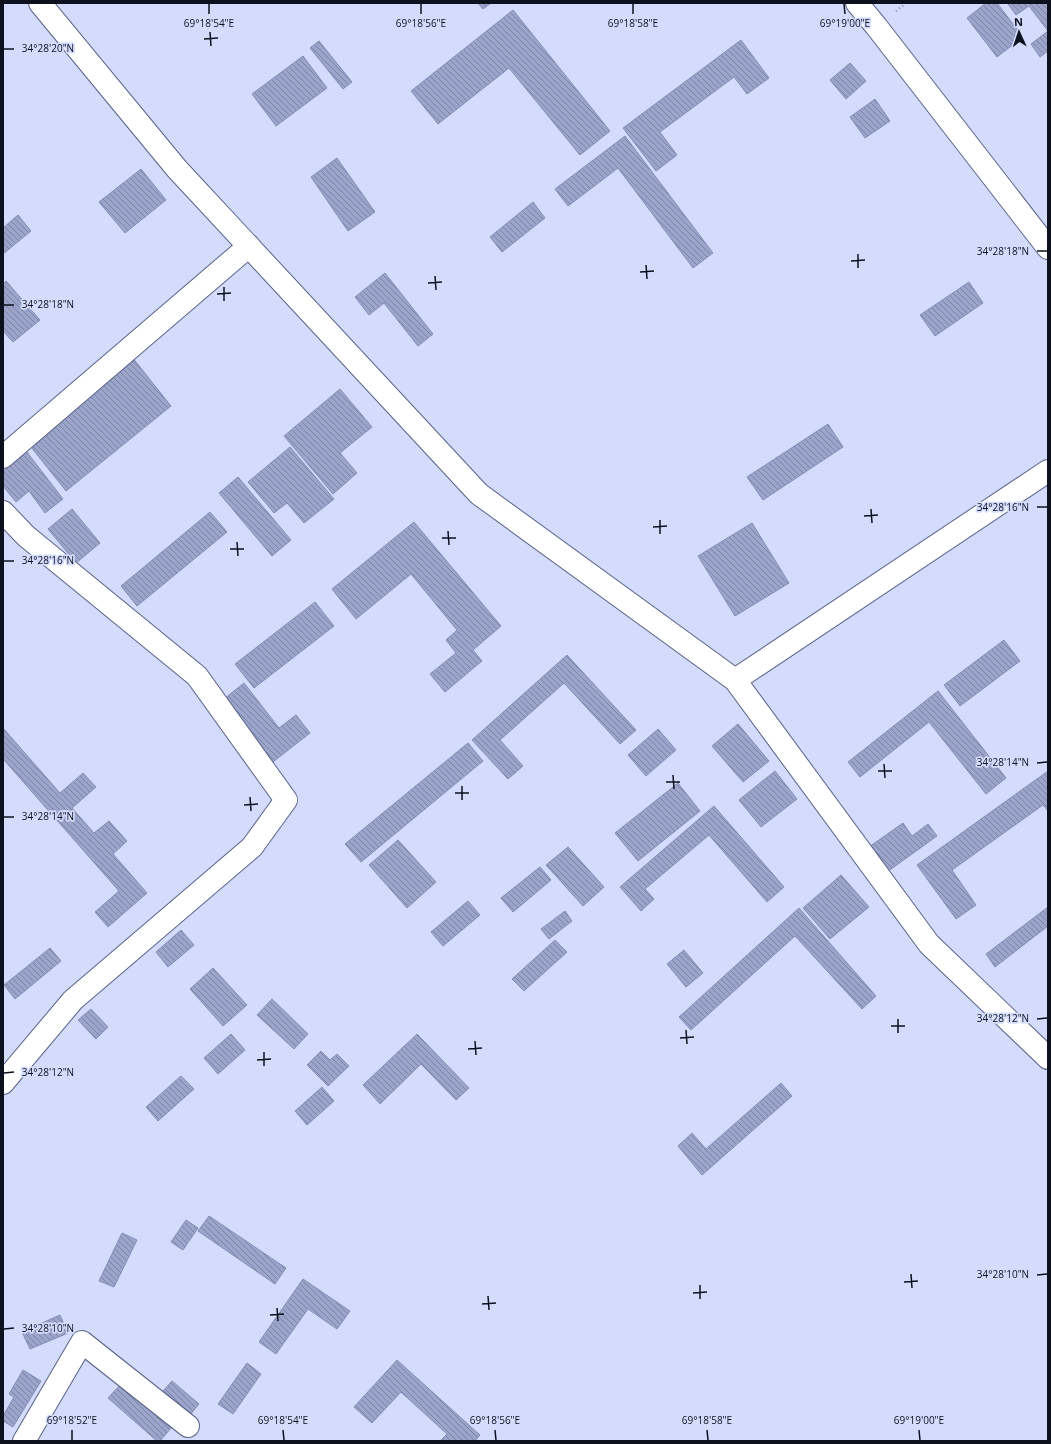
<svg xmlns="http://www.w3.org/2000/svg" width="1051" height="1444" viewBox="0 0 1051 1444" font-family="'Open Sans',sans-serif">
  <style>
    .building { fill: url(#building-back-hatch); stroke: #848db4 }
    .lines { fill: none; stroke-linecap: round; stroke-linejoin: round }
    .minor-casing { stroke: #596285; stroke-width: 24 }
    .path { stroke: #8c92ac; stroke-width: 2.5; stroke-dasharray: 1 3; stroke-linecap: butt }
    .minor { stroke: #fff; stroke-width: 22 }
    .ticks { fill: none; stroke: #0d101d; stroke-width: 1.5 }
    .ticks-label { font-size: 10px; text-anchor: middle; fill: #0d101d; stroke: #d4dcfe; stroke-width: 3.5; stroke-linejoin: round; paint-order: stroke }
  </style>
  <defs>
    <pattern id="building-back-hatch" width="6" height="6" patternUnits="userSpaceOnUse"><rect width="6" height="6" fill="#9ba5cc"/><path d="M-1 5l2 2M0 0l6 6M5-1l2 2" fill="none" stroke="#7d85a5"/></pattern>
  </defs>
  <rect width="100%" height="100%" fill="#d4dcfe"/>
  <g class="building">
    <path d="M478,3H491L483,9Z"/>
    <path d="M986,3H997L1023,37L997,57L967,18Z"/>
    <path d="M1009,3H1048V51L1040,57L1031,44L1048,31L1029,6L1016,15L1008,4Z"/>
    <path d="M513,10L610,131L580,155L509,68L438,124L411,91Z"/>
    <path d="M741,40L769,78L747,94L734,77L660,132L677,155L656,171L623,128Z"/>
    <path d="M319,41L352,82L343,89L310,48Z"/>
    <path d="M303,56L327,88L276,126L252,94Z"/>
    <path d="M850,63L866,81L846,99L830,80Z"/>
    <path d="M875,99L890,121L865,138L850,117Z"/>
    <path d="M625,136L713,253L693,268L618,168L568,206L555,189Z"/>
    <path d="M337,158L375,212L348,231L311,177Z"/>
    <path d="M141,169L166,200L125,233L99,202Z"/>
    <path d="M533,202L545,218L502,252L490,237Z"/>
    <path d="M18,215L31,231L3,254V228Z"/>
    <path d="M385,273L433,334L418,346L384,303L369,315L355,297Z"/>
    <path d="M6,281L40,320L13,342L3,331V284Z"/>
    <path d="M969,282L983,303L935,336L920,315Z"/>
    <path d="M132,357L171,406L66,491L27,442Z"/>
    <path d="M340,389L372,427L340,453L357,473L333,494L284,436Z"/>
    <path d="M828,424L843,447L763,500L747,477Z"/>
    <path d="M23,447L63,499L45,513L29,491L16,502L3,486V462Z"/>
    <path d="M290,447L334,499L304,523L287,503L274,513L248,482Z"/>
    <path d="M238,477L291,540L272,556L219,493Z"/>
    <path d="M72,509L100,543L76,563L48,529Z"/>
    <path d="M210,512L227,532L137,606L121,586Z"/>
    <path d="M414,522L501,626L473,650L482,661L445,692L430,674L456,653L446,640L457,630L411,574L356,619L332,589Z"/>
    <path d="M752,523L789,583L735,616L698,556Z"/>
    <path d="M315,602L334,626L254,688L235,664Z"/>
    <path d="M1004,640L1020,661L960,706L944,685Z"/>
    <path d="M567,655L636,730L620,744L564,683L500,740L523,766L508,779L472,740Z"/>
    <path d="M244,683L279,728L296,715L310,733L269,765L219,703Z"/>
    <path d="M938,691L1006,778L986,794L929,722L860,777L848,762Z"/>
    <path d="M738,724L769,761L743,782L712,746Z"/>
    <path d="M3,728L60,793L83,773L96,787L72,808L94,833L109,821L127,841L113,854L147,893L108,927L95,912L119,891L4,760L3,761Z"/>
    <path d="M658,729L676,750L646,776L628,755Z"/>
    <path d="M468,743L483,761L361,862L345,844Z"/>
    <path d="M775,771L797,799L761,827L739,800Z"/>
    <path d="M1048,771V811L1043,805L952,870L976,905L956,919L917,865Z"/>
    <path d="M678,783L700,811L638,861L615,833Z"/>
    <path d="M714,806L784,887L767,902L709,835L645,889L654,899L641,911L620,887Z"/>
    <path d="M903,823L912,836L928,824L937,836L887,872L869,847Z"/>
    <path d="M398,840L436,882L407,908L369,865Z"/>
    <path d="M568,847L604,887L583,906L546,865Z"/>
    <path d="M540,867L551,880L513,912L501,898Z"/>
    <path d="M841,875L869,907L830,939L803,908Z"/>
    <path d="M468,901L480,915L443,946L431,932Z"/>
    <path d="M1048,907V926L995,967L986,954Z"/>
    <path d="M799,908L876,996L862,1009L795,936L691,1030L679,1017Z"/>
    <path d="M565,911L572,921L549,939L541,929Z"/>
    <path d="M181,930L194,945L168,967L156,952Z"/>
    <path d="M555,940L567,952L524,991L512,979Z"/>
    <path d="M50,948L61,961L15,999L4,985Z"/>
    <path d="M684,950L703,973L686,987L667,964Z"/>
    <path d="M213,968L247,1005L223,1026L190,989Z"/>
    <path d="M272,999L308,1034L294,1049L257,1015Z"/>
    <path d="M91,1009L108,1027L96,1039L78,1020Z"/>
    <path d="M231,1034L245,1050L218,1074L204,1058Z"/>
    <path d="M417,1034L469,1088L456,1100L421,1064L380,1104L363,1085Z"/>
    <path d="M321,1051L330,1060L337,1054L349,1066L328,1086L307,1065Z"/>
    <path d="M181,1076L194,1089L158,1121L146,1107Z"/>
    <path d="M781,1083L792,1096L702,1175L678,1146L692,1133L706,1149Z"/>
    <path d="M322,1087L334,1101L307,1125L295,1111Z"/>
    <path d="M209,1216L286,1268L275,1284L198,1231Z"/>
    <path d="M186,1220L198,1228L183,1250L171,1242Z"/>
    <path d="M122,1233L137,1240L114,1287L99,1281Z"/>
    <path d="M303,1279L350,1311L337,1329L308,1309L276,1354L259,1342Z"/>
    <path d="M60,1315L68,1333L30,1349L22,1332Z"/>
    <path d="M397,1360L480,1435L475,1441H440L447,1434L401,1392L372,1423L354,1407Z"/>
    <path d="M247,1363L261,1374L233,1414L218,1404Z"/>
    <path d="M23,1370L41,1381L13,1427L3,1421V1416L14,1397L9,1394Z"/>
    <path d="M172,1381L199,1404L190,1415L163,1391Z"/>
    <path d="M121,1384L171,1428L160,1441H157L108,1398Z"/>
  </g>
  <g class="lines">
    <g class="minor-casing">
      <g id="minor">
        <path d="M40,3L177,169L479,494L735,680L929,944L1048,1058"/>
        <path d="M857,3L876,26L1048,248"/>
        <path d="M3,457L249,246"/>
        <path d="M3,512L26,536L197,676L286,800L252,847L73,1000L3,1083"/>
        <path d="M735,680L1048,471"/>
        <path d="M24,1441L82,1342L188,1426"/>
      </g>
    </g>
    <path class="path" d="M896,11L906,3"/>
    <use href="#minor" class="minor"/>
  </g>
  <path class="ticks" d="M209,4V14M421,4V14M633,4V14M844,4L845,14M210,32L211,46M204,39L218,38M4,49H14M1037,251H1047M858,254V268M851,261L865,260M646,265L647,279M640,272L654,271M435,276L436,290M428,283L442,282M224,287V301M217,294L231,293M4,305H14M1037,507H1047M871,509L872,523M864,516L878,515M660,520V534M653,527L667,526M448,531L449,545M442,538H456M237,542L238,556M230,549H244M4,561H14M1037,763L1047,762M884,764L885,778M878,771H892M673,775L674,789M666,782H680M462,786V800M455,793H469M250,797L251,811M244,805L258,804M4,817H14M898,1019V1033M1037,1019L1047,1018M891,1026H905M686,1030L687,1044M680,1038L694,1037M475,1041L476,1055M468,1049L482,1048M264,1052V1066M257,1060L271,1059M4,1073L14,1072M911,1274L912,1288M1037,1275L1047,1274M904,1282L918,1281M700,1285V1299M693,1293L707,1292M488,1296L489,1310M482,1304L496,1303M277,1308L278,1321M270,1315L284,1314M4,1329L14,1328M72,1430V1440M283,1430L284,1440M495,1430L496,1440M707,1430L708,1440M919,1430L920,1440"/>
  <g class="ticks-label">
    <text x="209" y="27">69°18'54"E</text>
    <text x="421" y="27">69°18'56"E</text>
    <text x="633" y="27">69°18'58"E</text>
    <text x="845" y="27">69°19'00"E</text>
    <text x="48" y="52">34°28'20"N</text>
    <text x="1003" y="255">34°28'18"N</text>
    <text x="48" y="308">34°28'18"N</text>
    <text x="1003" y="511">34°28'16"N</text>
    <text x="48" y="564">34°28'16"N</text>
    <text x="1003" y="766">34°28'14"N</text>
    <text x="48" y="820">34°28'14"N</text>
    <text x="1003" y="1022">34°28'12"N</text>
    <text x="48" y="1076">34°28'12"N</text>
    <text x="1003" y="1278">34°28'10"N</text>
    <text x="48" y="1332">34°28'10"N</text>
    <text x="72" y="1424">69°18'52"E</text>
    <text x="283" y="1424">69°18'54"E</text>
    <text x="495" y="1424">69°18'56"E</text>
    <text x="707" y="1424">69°18'58"E</text>
    <text x="919" y="1424">69°19'00"E</text>
  </g>
  <rect width="1051" height="1444" fill="none" stroke="#0d101d" stroke-width="8"/>
  <g transform="translate(1019 32) rotate(357)" stroke="#d4dcfe" stroke-width="3" paint-order="stroke">
  <path d="M0-3L7 15L0 10L-7 15Z" fill="#0d101d"/>
  <text y="-6" font-size="11" font-weight="bold" text-anchor="middle" fill="#0d101d">N</text>
  </g>
</svg>
